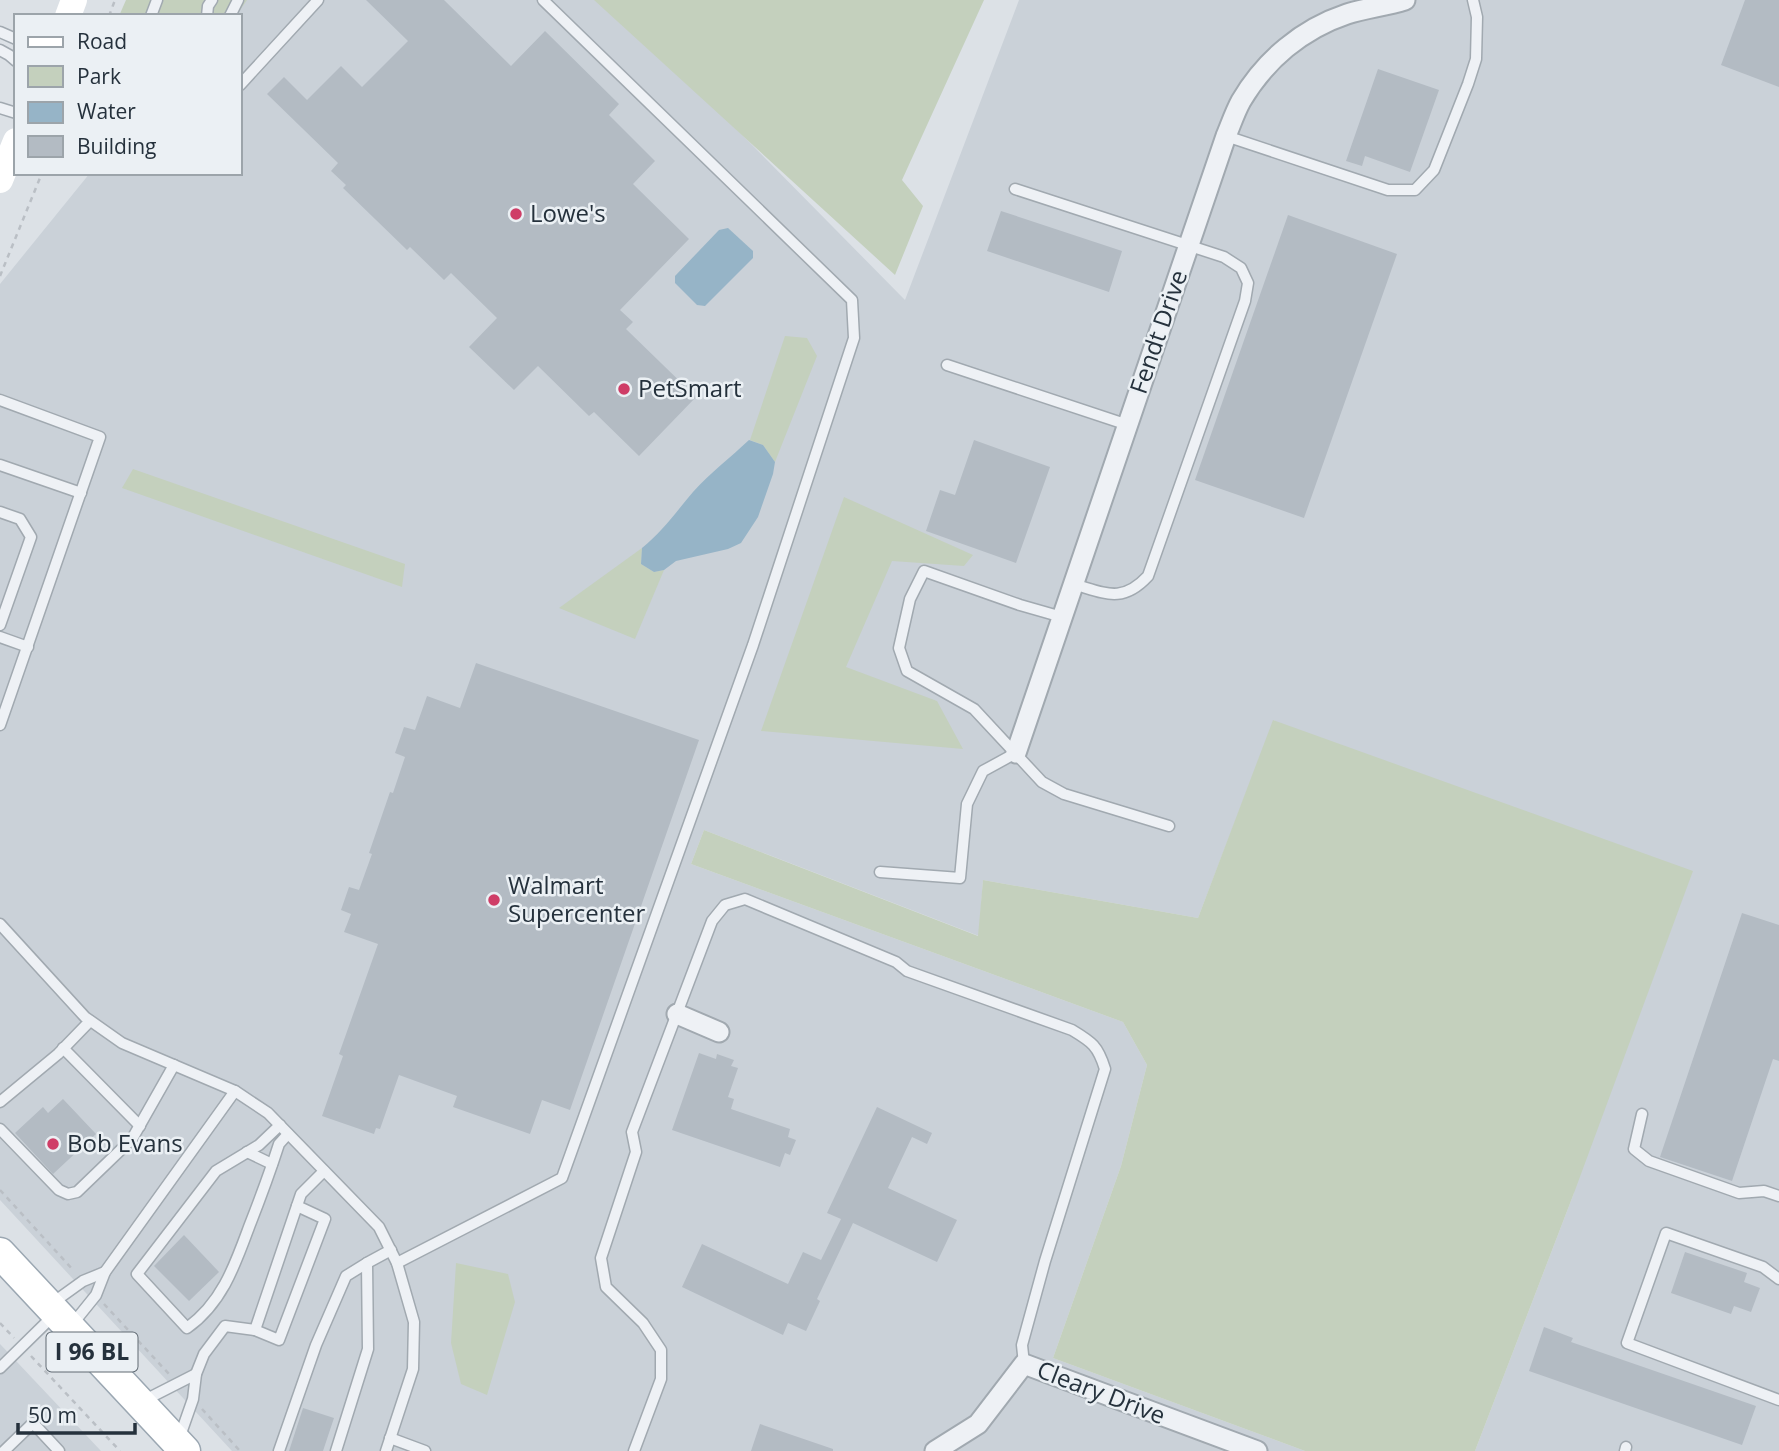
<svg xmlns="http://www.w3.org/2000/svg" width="1779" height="1451" viewBox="0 0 1779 1451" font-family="'Open Sans',sans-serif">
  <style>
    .built { fill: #cad1d8 }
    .green { fill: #c4d0bd }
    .water { fill: #96b4c7 }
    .building { fill: #b3bbc3 }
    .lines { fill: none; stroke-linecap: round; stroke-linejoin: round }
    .service-casing { stroke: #a1a9b0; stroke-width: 13 }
    .minor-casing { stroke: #a1a9b0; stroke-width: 23 }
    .primary-casing { stroke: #9ba7b2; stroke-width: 33 }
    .path { stroke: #babfc5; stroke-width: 2.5; stroke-dasharray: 5 5; stroke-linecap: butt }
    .service { stroke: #eef1f5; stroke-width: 10 }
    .minor { stroke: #eef1f5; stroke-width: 19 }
    .secondary { stroke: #fff; stroke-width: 26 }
    .primary { stroke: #fff; stroke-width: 30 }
    .poi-dot { fill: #cf3d67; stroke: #ebf0f4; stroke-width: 2.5 }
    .labels { text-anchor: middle; stroke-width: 5; stroke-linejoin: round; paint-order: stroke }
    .shield { fill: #ebf0f4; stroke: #606a73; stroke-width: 2 }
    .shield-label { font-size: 23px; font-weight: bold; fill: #25313c }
    .poi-label { font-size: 24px; fill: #25313c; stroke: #ebf0f4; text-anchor: start }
    .street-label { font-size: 24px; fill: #25313c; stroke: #ebf0f4 }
  </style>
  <rect width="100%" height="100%" fill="#dce1e6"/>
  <g class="built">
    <path d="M231,0H609L905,300L1019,0H1779V1451H1475L1574,1193L1274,720L1198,918L983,880L979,936L704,830L691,864L1123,1022L1147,1065L1121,1166L1053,1358L1305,1451H232L0,1200V284L90,173H240V16H218Z"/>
    <path d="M0,1344L101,1451H0Z"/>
  </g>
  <g class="green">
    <path d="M126,0H247L236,16H119Z"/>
    <path d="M594,0H984L902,180L923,206L895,275Z"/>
    <path d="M785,336L807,338L817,356L775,462L763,445L750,440Z"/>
    <path d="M133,469L405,564L402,587L122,488Z"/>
    <path d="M844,497L973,555L964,566L892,561L846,667L937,701L963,749L761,731Z"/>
    <path d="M642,548L641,564L654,572L664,570L635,639L559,608Z"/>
    <path d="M1273,720L1693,871L1574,1193L1475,1451H1305L1053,1358L1121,1166L1147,1065L1123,1022L691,864L704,830L978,936L983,880L1198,918Z"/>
    <path d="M456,1263L508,1274L515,1302L487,1395L461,1384L451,1343Z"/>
  </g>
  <g class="water">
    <path d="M728,228L753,251V258L705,306L697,305L675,283V276L719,230Z"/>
    <path d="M749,440L763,445L775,462L773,474L758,517L741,543L728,549L676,561L664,570L654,572L641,564L642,548C662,532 676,512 693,492C710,473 731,457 749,440Z"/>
  </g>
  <g class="building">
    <path d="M366,0H444L511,66L545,31L619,104L609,115L655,161L633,184L689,239L620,310L633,322L626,329L696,397L639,456L594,412L589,416L538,366L514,390L469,347L497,318L451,273L444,280L410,247L407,250L343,188L346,185L331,171L338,163L267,94L284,77L307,100L341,66L362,87L408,41Z"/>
    <path d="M1745,0H1779V87L1721,65Z"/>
    <path d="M1378,69L1439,90L1410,172L1365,156L1362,166L1346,161Z"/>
    <path d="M1001,211L1122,251L1109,292L987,251Z"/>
    <path d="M1288,215L1397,254L1304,518L1195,480Z"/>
    <path d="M974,440L1050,467L1016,563L926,531L940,490L955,495Z"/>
    <path d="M476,663L699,740L570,1110L542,1100L530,1134L453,1107L457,1096L399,1075L380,1129L376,1128L374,1134L322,1116L343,1056L339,1054L378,944L344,932L351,914L341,910L349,887L359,890L372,854L369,853L390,792L393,793L405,757L395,753L404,727L415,730L427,696L460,708Z"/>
    <path d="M1742,913L1779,925V1061L1773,1059L1732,1181L1660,1157Z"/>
    <path d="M699,1053L716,1059L717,1054L734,1060L731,1066L738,1068L728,1097L734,1099L731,1109L790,1129L788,1137L796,1140L790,1155L785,1153L780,1167L672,1130Z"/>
    <path d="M63,1099L96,1134L53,1174L15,1133L43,1107L48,1113Z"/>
    <path d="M877,1107L932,1133L927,1144L912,1137L888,1188L957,1220L937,1262L853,1223L817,1299L820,1301L806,1331L788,1323L783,1335L682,1287L702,1244L788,1284L803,1252L821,1260L841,1219L827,1213Z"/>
    <path d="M184,1235L219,1272L189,1301L154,1266Z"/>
    <path d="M1685,1252L1747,1273L1744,1282L1760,1288L1751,1312L1734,1306L1731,1314L1671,1293Z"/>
    <path d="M1544,1327L1573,1338L1571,1342L1756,1406L1742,1445L1529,1371Z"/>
    <path d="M303,1408L334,1418L323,1451H289Z"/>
    <path d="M760,1424L833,1449V1451H751Z"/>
  </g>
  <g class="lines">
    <g class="service-casing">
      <g id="service">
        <path d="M151,16L157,0"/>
        <path d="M207,16L208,6L212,0"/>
        <path d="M230,16L238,0"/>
        <path d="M0,32L16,39"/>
        <path d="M0,50L9,55L16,61"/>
        <path d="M240,85L318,0"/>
        <path d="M0,108L16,113"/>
        <path d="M1226,136L1388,190H1415L1434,170L1468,84L1476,59L1477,17L1473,0"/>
        <path d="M1015,189L1224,257L1241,268L1248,283L1245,301L1148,576C1122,604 1105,593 1073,584"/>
        <path d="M947,365L1128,425"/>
        <path d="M0,400L100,437L0,725"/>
        <path d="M0,465L81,493"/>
        <path d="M0,512L20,519L31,537L0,625"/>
        <path d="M1062,617L1020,605L924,571L910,599L899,648L907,671L974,709L1042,782L1064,794L1169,826"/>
        <path d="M0,637L28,647"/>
        <path d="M880,872L960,878L967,804L983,771L1016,753"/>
        <path d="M0,924L85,1017L122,1043L235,1091L268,1113L379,1227L397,1263L414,1322L413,1369L386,1451"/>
        <path d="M63,1048L140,1126"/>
        <path d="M0,1102L58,1054L90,1021"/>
        <path d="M1642,1114L1634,1149L1649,1161L1739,1193L1764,1191L1779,1196"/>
        <path d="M280,1125L259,1145L216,1171L137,1274L187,1328C222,1303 235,1265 249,1227C260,1199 270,1172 279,1144L288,1134"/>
        <path d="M0,1129L59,1190L68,1194L77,1192L132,1139L174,1065"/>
        <path d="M247,1152L272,1164"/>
        <path d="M397,1263L562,1178L753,645L854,338L852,300L543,0"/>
        <path d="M1779,1279L1763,1267L1666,1233L1627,1343L1779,1400"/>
        <path d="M51,1304L83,1281L105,1272"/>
        <path d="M71,1326L96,1295L105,1272L235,1091"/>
        <path d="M255,1330L279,1340L325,1219L297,1206"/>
        <path d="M0,1368L54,1315"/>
        <path d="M143,1401L196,1374"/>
        <path d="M180,1436L193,1399L196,1374L204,1354L225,1326L255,1330L301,1194L324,1171"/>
        <path d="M390,1438L425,1451"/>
        <path d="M4,1451L33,1423L59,1451"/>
        <path d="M279,1451L316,1345L346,1276L367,1263"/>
        <path d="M336,1451L368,1349L367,1263L391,1250"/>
        <path d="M634,1451L661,1379V1350L643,1323L606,1287L601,1258L636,1152L632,1132L712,921L725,905L745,899L896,962L907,971L1072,1030C1092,1042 1098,1046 1105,1069L1045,1261L1022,1345L1024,1364"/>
        <path d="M1625,1451L1626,1447"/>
      </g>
    </g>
    <g class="minor-casing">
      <g id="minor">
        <path d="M1016,753L1226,136C1231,124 1235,112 1241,101C1265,60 1302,29 1347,14C1366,8 1386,6 1405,0"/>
        <path d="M677,1014L719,1032"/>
        <path d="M935,1451L978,1424L1024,1364L1257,1451"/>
      </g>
    </g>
    <g class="primary-casing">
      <path id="primary" d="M0,1253L185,1451"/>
    </g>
    <g class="path">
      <path d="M109,16L115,0"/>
      <path d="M0,276L42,173"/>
      <path d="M0,1190L74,1271"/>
      <path d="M104,1304L169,1374"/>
      <path d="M0,1323L14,1338"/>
      <path d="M31,1356L120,1451"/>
      <path d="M202,1409L240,1451"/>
    </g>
    <use href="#service" class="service"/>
    <use href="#minor" class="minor"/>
    <g class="secondary">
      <path d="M68,16L74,0"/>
      <path d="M0,180L16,141"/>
    </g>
    <use href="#primary" class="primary"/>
  </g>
  <g class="poi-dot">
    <circle cx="516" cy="214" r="7"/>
    <circle cx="624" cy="389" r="7"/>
    <circle cx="494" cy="900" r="7"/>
    <circle cx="53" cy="1144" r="7"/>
  </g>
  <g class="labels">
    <rect class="shield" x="46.5" y="1332.5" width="91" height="39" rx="5"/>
    <g class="shield-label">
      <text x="92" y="1360">I 96 BL</text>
    </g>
    <g class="poi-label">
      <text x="530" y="222">Lowe's</text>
      <text x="638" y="397">PetSmart</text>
      <text x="508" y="894">Walmart<tspan x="508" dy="28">Supercenter</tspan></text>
      <text x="67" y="1152">Bob Evans</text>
    </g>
    <g class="street-label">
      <text transform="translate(1159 332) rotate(-71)" y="8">Fendt Drive</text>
      <text transform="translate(1101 1393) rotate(21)" y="8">Cleary Drive</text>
    </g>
  </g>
  <rect x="14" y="14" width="228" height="161" fill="#ebf0f4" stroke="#9ca4aa" stroke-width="2"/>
  <rect x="28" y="37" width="35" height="10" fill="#ffffff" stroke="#9ca4aa" stroke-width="2"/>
  <text x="77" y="49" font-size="21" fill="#25313c">Road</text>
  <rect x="28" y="66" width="35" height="21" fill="#c4d0bd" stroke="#9ca4aa" stroke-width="2"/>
  <text x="77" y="84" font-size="21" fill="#25313c">Park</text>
  <rect x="28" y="102" width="35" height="21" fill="#96b4c7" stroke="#9ca4aa" stroke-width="2"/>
  <text x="77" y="119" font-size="21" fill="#25313c">Water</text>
  <rect x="28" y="136" width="35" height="21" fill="#b3bbc3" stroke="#9ca4aa" stroke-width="2"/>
  <text x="77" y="154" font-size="21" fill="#25313c">Building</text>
  <path d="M18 1423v10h117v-10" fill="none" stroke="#25313c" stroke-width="3.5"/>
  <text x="28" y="1423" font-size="21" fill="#25313c" stroke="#ebf0f4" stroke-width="5" paint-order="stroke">50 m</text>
</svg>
